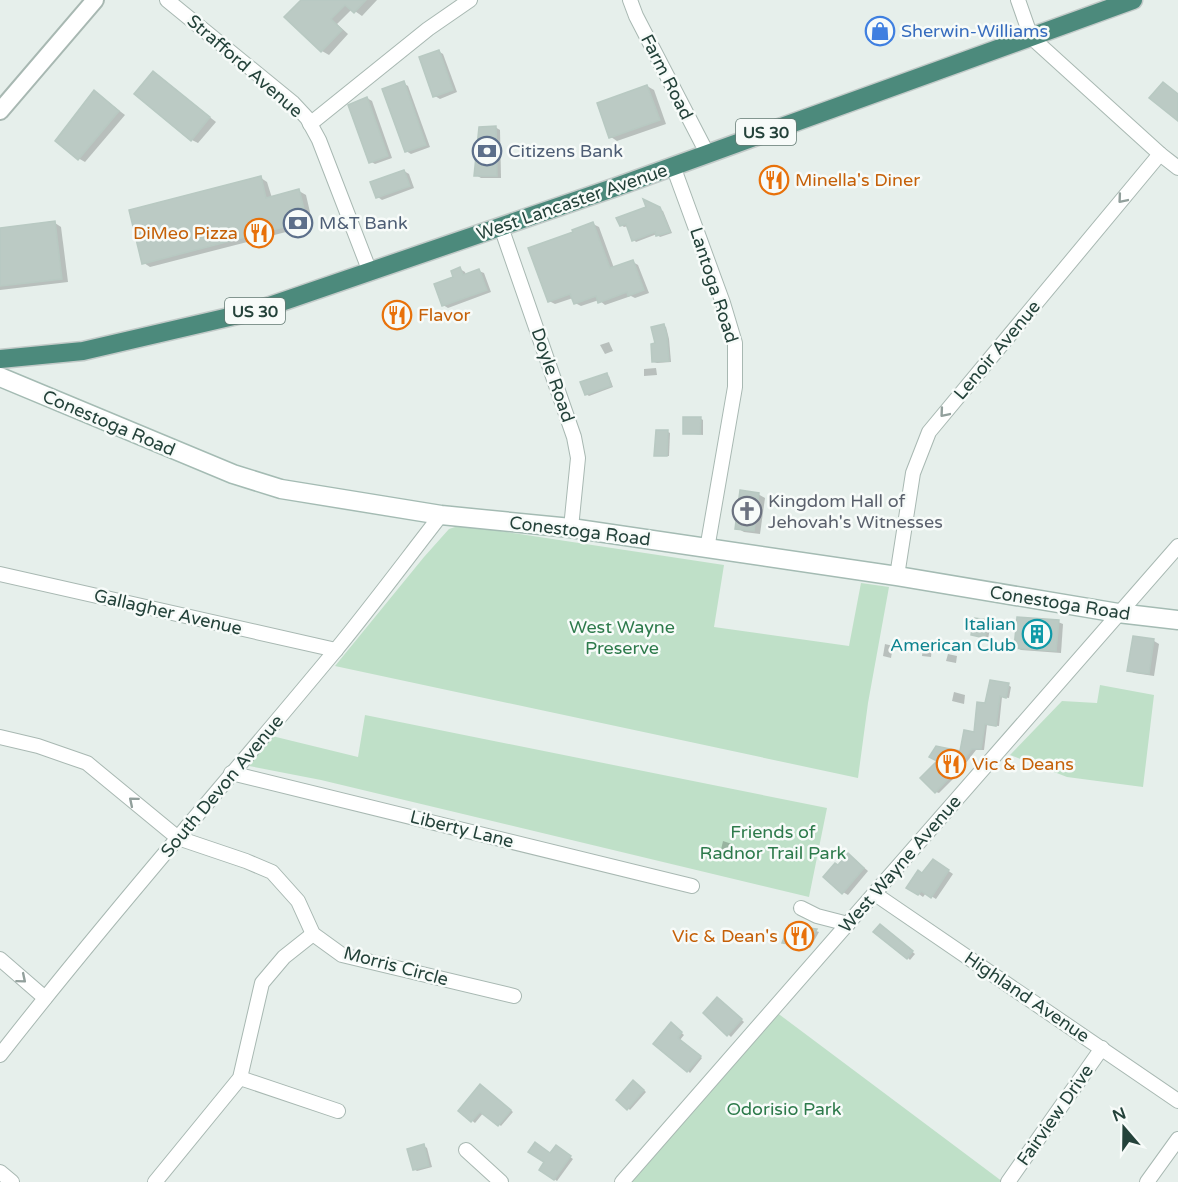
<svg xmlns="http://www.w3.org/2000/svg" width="1178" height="1182" viewBox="0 0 1178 1182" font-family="'Varela Round',sans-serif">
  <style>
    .green { fill: #bfe0c8 }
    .shadow { fill: #0003 }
    .building { fill: #bbcac4; stroke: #b8c9c2; stroke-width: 1.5 }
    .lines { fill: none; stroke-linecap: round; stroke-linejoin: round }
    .minor-casing { stroke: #a8b8b2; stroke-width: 16 }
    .tertiary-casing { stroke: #a8b8b2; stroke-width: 20 }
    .secondary-casing { stroke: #a4bbb3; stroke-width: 21 }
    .trunk-casing { stroke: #c2cac8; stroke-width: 21 }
    .minor { stroke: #fff; stroke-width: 14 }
    .tertiary { stroke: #fff; stroke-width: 16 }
    .secondary { stroke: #fff; stroke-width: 18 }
    .trunk { stroke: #4c8a7c; stroke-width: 18 }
    .oneway { stroke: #92a09c }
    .labels { text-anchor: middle; stroke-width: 5; stroke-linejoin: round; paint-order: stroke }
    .shield { fill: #f7fbf9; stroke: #637a73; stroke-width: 1.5 }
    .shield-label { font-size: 16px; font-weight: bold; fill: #24423a }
    .shop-label { font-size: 18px; fill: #366cbe; stroke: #f7fbf9; text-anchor: start }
    .street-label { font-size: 18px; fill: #24423a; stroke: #f7fbf9 }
    .service-label { font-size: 18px; fill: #4e5e75; stroke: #f7fbf9; text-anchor: start }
    .food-label { font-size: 18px; fill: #c56008; stroke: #f7fbf9; text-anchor: start }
    .worship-label { font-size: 18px; fill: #5b616d; stroke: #f7fbf9; text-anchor: start }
    .culture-label { font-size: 18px; fill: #0d838f; stroke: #f7fbf9; text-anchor: end }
    .park-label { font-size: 18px; fill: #2d7a4b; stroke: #f7fbf9 }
  </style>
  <rect width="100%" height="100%" fill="#e6efeb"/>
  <g class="green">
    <path d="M458,526H467L724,565L714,627L849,646L861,583L889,587L868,703L858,778L335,666L424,557L449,529Z"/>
    <path d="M1100,685L1154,695L1143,787L1067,777L1010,755L1062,701L1097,703Z"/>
    <path d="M365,715L827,808L809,897L321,780L249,766L272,736L358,757Z"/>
    <path d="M772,1009L1003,1182H622Z"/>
  </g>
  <g class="shadow">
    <path d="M303,0H377L362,16L352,9L337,24L348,34L329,55L322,51Z"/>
    <path d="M438,51L443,54L457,92L440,99L435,96Z"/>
    <path d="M154,73L216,122L198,143L192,140Z"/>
    <path d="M403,83L408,86L430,147L411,154L406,151Z"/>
    <path d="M647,86L654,90L666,124L617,141L611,137Z"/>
    <path d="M95,92L125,115L85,162L78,158Z"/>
    <path d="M367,98L372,101L392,158L375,164L370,161Z"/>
    <path d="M495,127L500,130L501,178H481L476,175Z"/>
    <path d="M404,171L409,174L414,188L382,200L378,197Z"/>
    <path d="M261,178L267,182L272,198L299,191L306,195L313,225L150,267L144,263Z"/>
    <path d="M646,202L663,211L672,233L660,237L657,234L636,242L634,240L628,226L624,227L621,225L648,207Z"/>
    <path d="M55,223L61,227L68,282L0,290V229Z"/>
    <path d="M593,224L599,227L614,268L633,262L638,265L649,293L635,298L631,296L605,305L599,300L581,306L575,303L573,298L555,304L549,301Z"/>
    <path d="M460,269L465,272L466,275L479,271L484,273L491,292L448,308L443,305Z"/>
    <path d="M663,325L666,327L669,339L671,362L657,363L654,362Z"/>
    <path d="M609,342L613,351L605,354L600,345Z"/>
    <path d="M656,368L657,375L644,376V369Z"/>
    <path d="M606,375L609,376L613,387L589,396L586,394Z"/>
    <path d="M700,418L703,420V435L684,433Z"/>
    <path d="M668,432L670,433L669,456H658L655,455Z"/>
    <path d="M758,494L765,498L760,534L744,532L737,528Z"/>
    <path d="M988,622L991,623L988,639L972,635Z"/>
    <path d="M1058,622L1063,624L1061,653L1021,650L1016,647Z"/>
    <path d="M1134,638L1154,641L1159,644L1154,676L1134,673L1129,670Z"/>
    <path d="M885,644L893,646L891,658L883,656Z"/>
    <path d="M923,647L932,648L931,657L922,656Z"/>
    <path d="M948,654L957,656L956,663L946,661Z"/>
    <path d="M1008,685L1011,687L1009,698L1002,697L999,726L987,725L984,750H976L956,776L939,793L936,792L961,752L975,734L986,705Z"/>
    <path d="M954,692L965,695L964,704L952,701Z"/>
    <path d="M723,841L735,845L732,857L720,854Z"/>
    <path d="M853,858L868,871L848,895L843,892L838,867Z"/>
    <path d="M937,863L953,874L936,899L926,893L923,897L909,887Z"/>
    <path d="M790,926L816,931L819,932L810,948L787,944L784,943Z"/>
    <path d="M883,928L915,954L910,960L908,958Z"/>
    <path d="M720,1000L744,1022L731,1037L705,1013Z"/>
    <path d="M674,1026L684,1035L680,1040L702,1058L690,1073L688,1071Z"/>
    <path d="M637,1084L646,1092L630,1110L628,1108Z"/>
    <path d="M484,1088L513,1112L501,1126L484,1112L475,1123L460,1111Z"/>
    <path d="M424,1146L427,1148L432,1167L417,1171L414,1169Z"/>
    <path d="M556,1147L573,1159L557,1181L541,1169Z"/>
  </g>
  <g class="building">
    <path d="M301,0H366L354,13L345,5L331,19L342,30L321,52L284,17Z"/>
    <path d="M439,50L453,90L433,97L419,57Z"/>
    <path d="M153,71L210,117L191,141L134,94Z"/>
    <path d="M404,81L426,145L405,152L382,89Z"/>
    <path d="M1163,82L1178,94V121L1149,98Z"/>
    <path d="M647,85L660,120L609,138L597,103Z"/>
    <path d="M94,90L119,111L78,160L55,141Z"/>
    <path d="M367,97L388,156L369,163L348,105Z"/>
    <path d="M496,126L497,176H474L479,127Z"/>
    <path d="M404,170L410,186L376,198L370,182Z"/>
    <path d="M261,176L266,198L299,189L307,221L142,264L129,210Z"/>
    <path d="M643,199L660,207L670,232L656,236L655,232L632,241L626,224L620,226L616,218L646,207Z"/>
    <path d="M55,221L62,279L0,286V228Z"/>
    <path d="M593,222L610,268L633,260L644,290L628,296L627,292L598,303L596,296L574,304L570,294L548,302L528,248L573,232L572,230Z"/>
    <path d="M460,267L463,275L479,269L487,290L442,306L434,284L453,277L451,271Z"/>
    <path d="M664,324L667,336L669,361L652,362L651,344L655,343L651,327Z"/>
    <path d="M607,373L611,386L585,395L580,382Z"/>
    <path d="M683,417H701L700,434H683Z"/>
    <path d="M656,430H668L667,456H654Z"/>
    <path d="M740,490L759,493L754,531L735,529Z"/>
    <path d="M1017,617L1059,620L1056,651L1014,648Z"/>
    <path d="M974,618L988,620L985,638L971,635Z"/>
    <path d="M1133,636L1154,639L1149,674L1127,671Z"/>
    <path d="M990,680L1009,683L1006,698L1000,696L996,726L985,724L981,749H972L953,774L935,793L920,778L937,761L929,757L936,746L960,751L964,730L974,732L977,702L985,703Z"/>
    <path d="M848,853L864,868L842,894L823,877L835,863L838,865Z"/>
    <path d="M933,859L949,870L931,898L921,891L918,895L906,888L918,870L922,873Z"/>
    <path d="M880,924L913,951L907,959L873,932Z"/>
    <path d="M789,925L817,929L806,947L782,943Z"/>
    <path d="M717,997L742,1019L727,1036L703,1013Z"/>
    <path d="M671,1022L682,1032L678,1038L701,1056L687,1072L653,1044Z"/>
    <path d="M633,1080L644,1090L627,1110L616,1100Z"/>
    <path d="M480,1084L511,1110L498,1126L480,1112L471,1122L458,1111Z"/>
    <path d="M535,1142L550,1153L556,1145L571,1156L554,1180L539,1170L544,1162L528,1152Z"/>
    <path d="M424,1144L429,1166L413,1170L407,1149Z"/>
  </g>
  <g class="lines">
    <g class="minor-casing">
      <g id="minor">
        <path d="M167,0L293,103L307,118L319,140L370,272"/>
        <path d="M630,0L636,16L707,153"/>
        <path d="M1018,0L1031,37L1160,154L1178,168"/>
        <path d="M310,124L428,29L470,0"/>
        <path d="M673,166L723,303L735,343V387L707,549"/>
        <path d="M501,227L574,437L578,458L571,528"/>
        <path d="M0,574L336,650"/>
        <path d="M897,576L913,473L929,432L1160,154"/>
        <path d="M0,737L38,746L87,763L178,838L246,861L272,872L298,901L313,934L342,955L514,996"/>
        <path d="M231,773L692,886"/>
        <path d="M875,894L1178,1101"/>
        <path d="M801,908L817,916L848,924"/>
        <path d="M0,959L45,998"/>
        <path d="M0,1055C108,917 223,786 335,651C371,607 406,560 441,515"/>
        <path d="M240,1078L338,1111"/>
        <path d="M466,1150L501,1182"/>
        <path d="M0,1172L12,1182"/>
        <path d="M155,1182L240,1078L262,983L284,957L313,934"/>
        <path d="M622,1182L1178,546"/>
        <path d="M1008,1182L1102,1048"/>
        <path d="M1147,1182L1178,1139"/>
      </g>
    </g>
    <g class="tertiary-casing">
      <path id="tertiary" d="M0,111L95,0"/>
    </g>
    <g class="secondary-casing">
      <path id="secondary" d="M0,377L233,474L281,489L441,515L571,528L897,576L1118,613L1178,620"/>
    </g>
    <g class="trunk-casing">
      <path id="trunk" d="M0,359L83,351L255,311L616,187L1133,0"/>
    </g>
    <use href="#minor" class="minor"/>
    <use href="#tertiary" class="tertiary"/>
    <use href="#secondary" class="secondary"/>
    <use href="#trunk" class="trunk"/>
  </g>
  <defs><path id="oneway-chevron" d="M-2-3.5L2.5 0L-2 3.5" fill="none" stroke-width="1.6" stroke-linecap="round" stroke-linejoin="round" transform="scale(1.5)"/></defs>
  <g class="oneway">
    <use href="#oneway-chevron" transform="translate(1122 199) rotate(130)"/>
    <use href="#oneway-chevron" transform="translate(944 413) rotate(130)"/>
    <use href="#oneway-chevron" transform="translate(133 801) rotate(-140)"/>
    <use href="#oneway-chevron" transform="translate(22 979) rotate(40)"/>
  </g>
  <defs>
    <g id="shop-ring" transform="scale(1.5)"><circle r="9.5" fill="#f7fbf9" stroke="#3f7fe0" stroke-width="1.5"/><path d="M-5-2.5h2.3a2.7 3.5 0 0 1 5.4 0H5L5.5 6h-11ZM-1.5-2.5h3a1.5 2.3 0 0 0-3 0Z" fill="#3f7fe0"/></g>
    <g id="bank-ring" transform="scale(1.5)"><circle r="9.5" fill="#f7fbf9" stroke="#5c6f8a" stroke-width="1.5"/><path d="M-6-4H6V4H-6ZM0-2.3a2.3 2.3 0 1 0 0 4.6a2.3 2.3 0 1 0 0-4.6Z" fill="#5c6f8a"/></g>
    <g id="restaurant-ring" transform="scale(1.5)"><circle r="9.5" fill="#f7fbf9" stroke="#e8710a" stroke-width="1.5"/><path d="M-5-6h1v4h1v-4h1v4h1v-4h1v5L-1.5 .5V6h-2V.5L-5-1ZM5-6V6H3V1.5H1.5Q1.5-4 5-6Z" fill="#e8710a"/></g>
    <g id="church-ring" transform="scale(1.5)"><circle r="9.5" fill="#f7fbf9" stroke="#6b7280" stroke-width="1.5"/><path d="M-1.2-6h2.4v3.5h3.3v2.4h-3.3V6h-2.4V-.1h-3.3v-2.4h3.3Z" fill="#6b7280"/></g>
    <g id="building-ring" transform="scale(1.5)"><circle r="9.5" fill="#f7fbf9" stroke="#0f9aa8" stroke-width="1.5"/><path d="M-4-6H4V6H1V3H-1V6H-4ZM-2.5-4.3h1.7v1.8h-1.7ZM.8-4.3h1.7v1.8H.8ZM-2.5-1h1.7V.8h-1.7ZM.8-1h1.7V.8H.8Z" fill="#0f9aa8"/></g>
  </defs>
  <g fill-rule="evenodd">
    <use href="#shop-ring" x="880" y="31"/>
    <use href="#bank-ring" x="487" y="151"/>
    <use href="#restaurant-ring" x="774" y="180"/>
    <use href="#bank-ring" x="298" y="223"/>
    <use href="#restaurant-ring" x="259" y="233"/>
    <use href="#restaurant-ring" x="397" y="315"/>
    <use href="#church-ring" x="747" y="511"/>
    <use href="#building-ring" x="1037" y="634"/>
    <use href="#restaurant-ring" x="951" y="764"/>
    <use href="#restaurant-ring" x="799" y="936"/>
  </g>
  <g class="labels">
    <g class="shield">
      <rect x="736" y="119" width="60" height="26" rx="4.5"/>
      <rect x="225" y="298" width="60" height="26" rx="4.5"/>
    </g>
    <g class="shield-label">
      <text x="766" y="138">US 30</text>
      <text x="255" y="317">US 30</text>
    </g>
    <g class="shop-label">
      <text x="901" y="37">Sherwin-Williams</text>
    </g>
    <g class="street-label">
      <text transform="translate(245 66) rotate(41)" y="6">Strafford Avenue</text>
      <text transform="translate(667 77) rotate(63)" y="6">Farm Road</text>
      <text transform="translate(572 202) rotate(-19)" y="6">West Lancaster Avenue</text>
      <text transform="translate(714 285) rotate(72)" y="6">Lantoga Road</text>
      <text transform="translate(997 350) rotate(-50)" y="6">Lenoir Avenue</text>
      <text transform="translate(553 375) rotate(71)" y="6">Doyle Road</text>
      <text transform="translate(109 423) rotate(23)" y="6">Conestoga Road</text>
      <text transform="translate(580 531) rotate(7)" y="6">Conestoga Road</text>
      <text transform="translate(1060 603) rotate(9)" y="6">Conestoga Road</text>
      <text transform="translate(168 612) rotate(13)" y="6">Gallagher Avenue</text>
      <text transform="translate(222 786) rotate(-50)" y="6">South Devon Avenue</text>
      <text transform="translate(462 829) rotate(14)" y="6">Liberty Lane</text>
      <text transform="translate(900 864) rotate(-49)" y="6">West Wayne Avenue</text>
      <text transform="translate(396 966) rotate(15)" y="6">Morris Circle</text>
      <text transform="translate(1027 997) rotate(34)" y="6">Highland Avenue</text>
      <text transform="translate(1055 1115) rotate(-55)" y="6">Fairview Drive</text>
    </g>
    <g class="service-label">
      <text x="508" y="157">Citizens Bank</text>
      <text x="319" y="229">M&amp;T Bank</text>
    </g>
    <g class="food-label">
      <text x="795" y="186">Minella's Diner</text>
      <text x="238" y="239" text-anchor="end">DiMeo Pizza</text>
      <text x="418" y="321">Flavor</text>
      <text x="972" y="770">Vic &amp; Deans</text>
      <text x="778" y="942" text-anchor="end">Vic &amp; Dean's</text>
    </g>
    <g class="worship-label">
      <text x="768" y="507">Kingdom Hall of<tspan x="768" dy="21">Jehovah's Witnesses</tspan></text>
    </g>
    <g class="culture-label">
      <text x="1016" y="630">Italian<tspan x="1016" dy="21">American Club</tspan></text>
    </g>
    <g class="park-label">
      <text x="622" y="633">West Wayne<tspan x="622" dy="21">Preserve</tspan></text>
      <text x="773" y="838">Friends of<tspan x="773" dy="21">Radnor Trail Park</tspan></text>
      <text x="784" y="1115">Odorisio Park</text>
    </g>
  </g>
  <g transform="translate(1124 1128) rotate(340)" stroke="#f7fbf9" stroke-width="4.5" paint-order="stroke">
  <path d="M0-4.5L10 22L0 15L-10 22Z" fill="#24423a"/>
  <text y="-9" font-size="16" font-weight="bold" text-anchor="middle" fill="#24423a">N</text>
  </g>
</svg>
